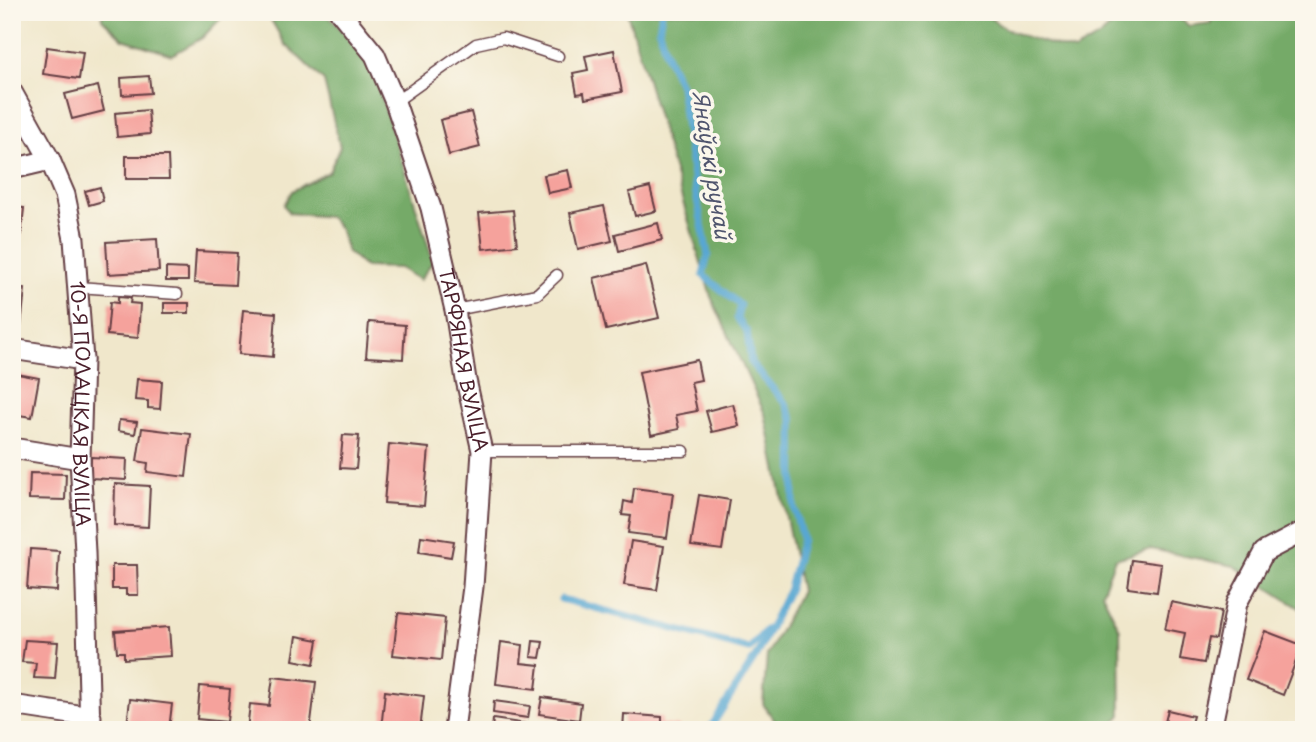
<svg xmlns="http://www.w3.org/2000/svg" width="1316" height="742" viewBox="0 0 1316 742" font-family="'Playpen Sans',sans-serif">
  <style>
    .forest { fill: #74aa67; stroke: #5f6449; stroke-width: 2 }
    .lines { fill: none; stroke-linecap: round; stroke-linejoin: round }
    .stream { stroke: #59a7d2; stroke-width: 7 }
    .building { fill: #f5a29c }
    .service-casing { stroke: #633d43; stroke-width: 13 }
    .minor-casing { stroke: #633d43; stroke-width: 23 }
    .service { stroke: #fff; stroke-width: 10 }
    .minor { stroke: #fff; stroke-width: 19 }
    .labels { text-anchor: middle; stroke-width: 7; stroke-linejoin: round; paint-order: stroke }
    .street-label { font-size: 19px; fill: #4a1f2b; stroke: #fbf7ec }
    .water-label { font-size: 21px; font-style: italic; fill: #50556e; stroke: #fbf7ec }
  </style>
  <rect width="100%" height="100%" fill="#fbf7ec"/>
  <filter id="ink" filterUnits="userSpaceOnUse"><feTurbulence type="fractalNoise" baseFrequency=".0143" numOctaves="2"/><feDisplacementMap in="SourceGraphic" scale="14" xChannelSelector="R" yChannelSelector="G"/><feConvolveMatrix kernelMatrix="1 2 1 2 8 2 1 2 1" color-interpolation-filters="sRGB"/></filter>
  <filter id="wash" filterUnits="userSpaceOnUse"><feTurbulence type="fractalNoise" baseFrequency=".00686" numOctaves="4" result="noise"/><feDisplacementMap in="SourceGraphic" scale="28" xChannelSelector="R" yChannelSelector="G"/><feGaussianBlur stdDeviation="1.57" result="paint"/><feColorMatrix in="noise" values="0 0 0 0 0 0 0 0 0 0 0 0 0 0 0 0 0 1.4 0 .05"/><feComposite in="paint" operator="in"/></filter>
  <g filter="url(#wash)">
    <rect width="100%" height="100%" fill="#f0e7cb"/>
    <g class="forest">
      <path d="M102,12H227L202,38L172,55L123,39L102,19Z"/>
      <path d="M259,12H323L334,21L373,70L433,261L420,280L399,268L365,267L347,252L340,229L329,217L289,213L284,205L292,191L329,172L340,147L324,81L285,44L267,13Z"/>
      <path d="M627,12H986C999,34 1050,43 1074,51L1100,36L1127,12H1172L1189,26L1211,23V12H1304V611L1234,566L1151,549L1115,559L1102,593L1120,630L1121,715L1108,730H781L763,704L767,655L801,591L765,414L711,297Z"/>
    </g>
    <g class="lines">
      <g class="stream">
        <path d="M662,12L659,30L667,57L680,85L694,184L708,255L703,275L740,305L737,318L747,332L751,363L786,404L793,420L794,507L802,539L789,589L756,656L709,730"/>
        <path d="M561,599L749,649L766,630"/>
      </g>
    </g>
    <g id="blocks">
      <g class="building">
        <path d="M47,47L83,52L79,79L43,74Z"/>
        <path d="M614,50L622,92L585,99L584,93L577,94L573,73L588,70L585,56Z"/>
        <path d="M149,76L151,93L122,95L121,78Z"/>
        <path d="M98,86L104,111L72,119L65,94Z"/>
        <path d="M148,110L150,134L117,137L115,113Z"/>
        <path d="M471,112L480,147L449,155L440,120Z"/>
        <path d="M126,156H168L169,179H126Z"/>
        <path d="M568,170L572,188L548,193L544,175Z"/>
        <path d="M100,187L103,201L89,205L85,191Z"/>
        <path d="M650,187L656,211L635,216L629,192Z"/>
        <path d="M604,206L612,241L578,249L570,213Z"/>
        <path d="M12,207L24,208L21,237L12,236Z"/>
        <path d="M513,210L517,245L483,249L479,213Z"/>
        <path d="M658,223L662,240L619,251L615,234Z"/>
        <path d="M157,239L159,271L108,274L106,242Z"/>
        <path d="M196,251L237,253L235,285L194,283Z"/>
        <path d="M646,265L659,318L606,330L594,278Z"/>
        <path d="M166,268L188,269V281H166Z"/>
        <path d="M12,287L25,289L21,326H12Z"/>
        <path d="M118,297L131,298L130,303L140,304L138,338L107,335L110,302L118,303Z"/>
        <rect x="164" y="303" width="25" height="10"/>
        <path d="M243,310L276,313L273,357L239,354Z"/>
        <path d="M369,322L405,325L403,359L366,357Z"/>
        <path d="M697,360L701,380L691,382L697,411L676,415L679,429L651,435L639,372Z"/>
        <path d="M12,373L39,378L32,417L12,414Z"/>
        <path d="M137,379L162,381L160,409L148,408V401L135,400Z"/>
        <path d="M733,404L739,426L712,432L706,411Z"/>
        <path d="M119,420L137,422L135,434L118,431Z"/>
        <path d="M142,428L191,434L186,477L147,472L148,463L137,461Z"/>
        <path d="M343,435L359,436L356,469L340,468Z"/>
        <path d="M389,444L429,448L424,506L384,503Z"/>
        <path d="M91,457L127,459L126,480L90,478Z"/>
        <path d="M30,473L66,474L65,500L29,499Z"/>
        <path d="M115,484L150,486L148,527L114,525Z"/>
        <path d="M634,488L673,493L667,538L628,533L631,516L622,515L624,501L632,503Z"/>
        <path d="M699,495L730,500L722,550L691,546Z"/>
        <path d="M421,536L454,541L451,557L419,552Z"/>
        <path d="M631,541L664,546L657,590L624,585Z"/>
        <path d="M30,549L59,551L57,591L27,589Z"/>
        <path d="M1132,560L1161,564L1157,592L1128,588Z"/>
        <path d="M112,565H137L138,595H126V589H112Z"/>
        <path d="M1171,602L1221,612L1216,639L1209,638L1204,663L1180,659L1185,633L1165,629Z"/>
        <path d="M398,613L445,618L441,660L393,655Z"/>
        <path d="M169,627L171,656L124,659V652H117L115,631Z"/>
        <path d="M1265,631L1302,645L1283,695L1246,680Z"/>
        <path d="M297,636L318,640L314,664L293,660Z"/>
        <path d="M25,640L58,642L55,679L34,678L36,663L22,662Z"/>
        <path d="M533,641L543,642L540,658L531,657Z"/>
        <path d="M501,642L523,645L521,663L539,665L536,689L496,684Z"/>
        <path d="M273,677L316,682L310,730H247L250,704L269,706Z"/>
        <path d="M200,686L230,689L227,722L197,719Z"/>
        <path d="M385,691L424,696L420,730H381Z"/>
        <path d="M542,697L581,703L579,720L539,714Z"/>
        <path d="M130,699L172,704L169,729L127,725Z"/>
        <path d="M494,701L530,706L528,718L493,713Z"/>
        <path d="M1168,710L1193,716L1189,730H1163Z"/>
        <path d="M624,714L662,717V724L680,726V730H623Z"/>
        <path d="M493,719L527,724L526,730H492Z"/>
      </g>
    </g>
  </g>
  <g filter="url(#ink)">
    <use href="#blocks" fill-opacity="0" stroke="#633d43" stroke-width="2"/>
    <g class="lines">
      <g class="service-casing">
        <g id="service">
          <path d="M395,102L476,44L503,38L558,56"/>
          <path d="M78,287L177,294"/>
          <path d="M455,310L537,294L557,275"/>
          <path d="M482,451H684"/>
        </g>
      </g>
      <g class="minor-casing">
        <g id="minor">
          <path id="s1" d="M340,12L375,55L395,102L431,208L455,310L466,380L482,451L473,587L454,730"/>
          <path id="s2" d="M12,92L50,160L65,195L74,239L83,360L80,459L85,552L90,730"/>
          <path d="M12,169L50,160"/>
          <path d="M12,349L83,360"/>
          <path d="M12,448L80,459"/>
          <path d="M12,705L91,717"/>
          <path d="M1211,730L1237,603L1264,552L1304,531"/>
        </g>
      </g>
      <use href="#service" class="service"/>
      <use href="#minor" class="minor"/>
    </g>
  </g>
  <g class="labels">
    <g class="street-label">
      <text dy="7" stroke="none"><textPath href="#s1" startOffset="374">ТАРФЯНАЯ ВУЛІЦА</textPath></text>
      <text dy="7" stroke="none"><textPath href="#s2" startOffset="326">10-Я ПОЛАЦКАЯ ВУЛІЦА</textPath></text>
    </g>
    <g class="water-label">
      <text transform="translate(711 165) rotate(81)" y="7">Янаўскі ручай</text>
    </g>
  </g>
  <rect width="1316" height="742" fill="none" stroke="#fbf7ec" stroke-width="42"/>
</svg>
